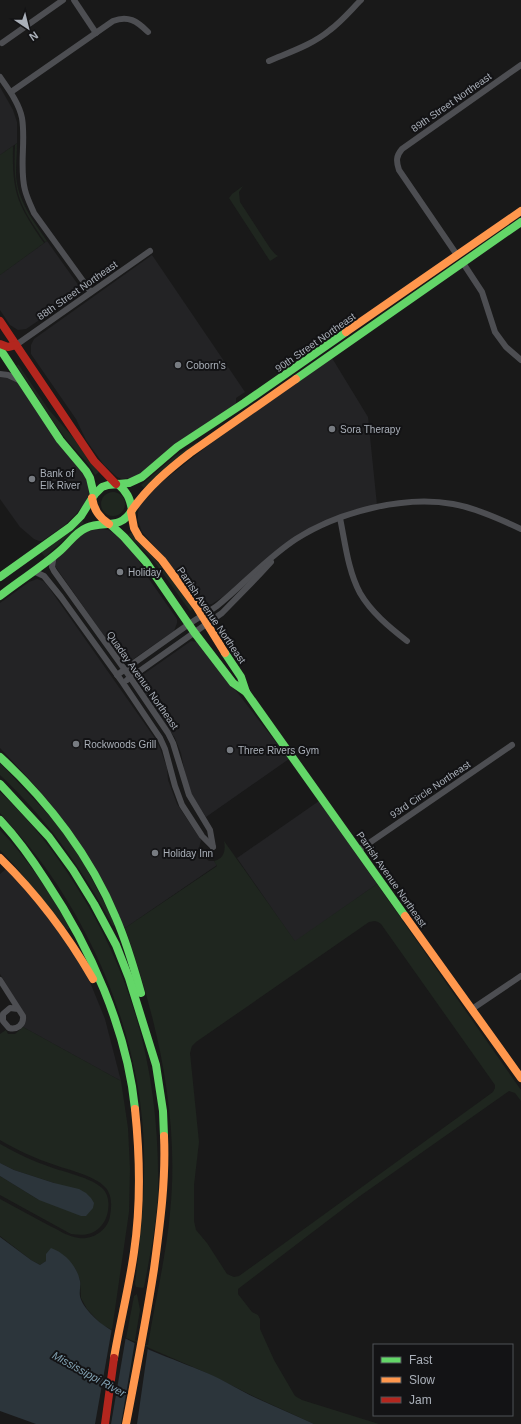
<svg xmlns="http://www.w3.org/2000/svg" width="521" height="1424" viewBox="0 0 521 1424" font-family="Helvetica,sans-serif">
  <style>
    .built { fill: #232325 }
    .green { fill: #1f261f; fill-rule: evenodd }
    .water { fill: #2c353b }
    .pier { fill: #191919 }
    .lines { fill: none; stroke-linecap: round; stroke-linejoin: round }
    .street { stroke: #4d4e52; stroke-width: 6 }
    .fast { stroke: #63d668; stroke-width: 8 }
    .slow { stroke: #ff974d; stroke-width: 8 }
    .jam { stroke: #b3261e; stroke-width: 8 }
    .poi-dot { fill: #777b81; stroke: #131315; stroke-width: 1.5 }
    .labels { text-anchor: middle; stroke-width: 4; stroke-linejoin: round; paint-order: stroke }
    .street-label { font-size: 10px; fill: #aab0b9; stroke: #131315 }
    .poi-label { font-size: 10px; fill: #aab0b9; stroke: #131315; text-anchor: start }
    .water-label { font-size: 11px; font-style: italic; fill: #82a2b3; stroke: #131315 }
  </style>
  <rect width="100%" height="100%" fill="#191919"/>
  <g class="built">
    <path d="M0,87L13,110L17,122V143L0,155Z"/>
    <path d="M47,241L79,286V290L75,296L26,329L18,330L10,325L0,310V275Z"/>
    <path d="M152,255L245,392L236,398V403L234,408L145,472L130,478L122,479L117,477L104,465L86,440L76,419L31,354V345L34,339Z"/>
    <path d="M332,358L368,417L377,505L321,523L227,594L212,604L206,605L203,604L198,602L170,564L142,532L138,521V513L139,507L158,485L210,444Z"/>
    <path d="M0,377H9L19,383L83,470L88,484L89,494L84,504L76,514L65,525L42,541H39L34,539L20,527L0,499Z"/>
    <path d="M96,529L108,530L112,532L127,545L136,556L149,579L177,619V623L174,631L129,662L121,660L55,566L57,559L81,535L87,531Z"/>
    <path d="M37,579L43,581L47,585L154,737L160,748L167,768L168,780L177,804L201,840L199,848L201,855L209,861H214L217,865L125,928L54,808L31,781L0,748V603L29,582Z"/>
    <path d="M191,641L198,642L289,759L206,817L188,789L181,753L175,738L138,684V680L141,676Z"/>
    <path d="M319,801L377,884L295,942L237,858Z"/>
    <path d="M6,869L46,914L80,962L92,987L105,1019L121,1081L23,1027L26,1019L25,1015L0,974V874Z"/>
  </g>
  <g class="green">
    <path d="M17,143C17,153 16,164 16,174C17,200 33,220 47,241L45,242C18,203 13,193 15,145Z"/>
    <path d="M13,146C12,193 17,204 44,243L0,275V155Z"/>
    <path d="M243,186L239,192L240,202L270,248L275,254L278,256L270,261L229,198L232,194Z"/>
    <path d="M18,364L49,410L78,443L99,472L95,475C88,461 75,451 65,438C48,415 33,390 17,366Z"/>
    <path d="M197,442L198,444L144,488L141,485L175,456Z"/>
    <circle cx="113" cy="504" r="12"/>
    <path d="M82,520L84,523L77,528L45,557L41,552L70,532Z"/>
    <path d="M130,533H132L170,577L193,609L190,611L153,560L128,535Z"/>
    <path d="M0,763L59,826L75,847L116,925L113,926C83,870 47,819 0,775Z"/>
    <path d="M0,792C30,820 55,852 76,886C136,979 160,1081 158,1191C157,1223 150,1255 144,1287L143,1288L136,1287L135,1284C140,1241 145,1198 144,1154C143,1052 101,941 39,859C27,843 13,828 0,813Z"/>
    <path d="M0,830C28,859 50,893 70,928L67,930L15,866L0,850Z"/>
    <path d="M224,841L295,941L377,884L521,1090V1101L515,1093L509,1091L360,1196L238,1289V1294L252,1312L258,1315L260,1319V1329L274,1360L295,1396L302,1400L379,1424H314L255,1397L209,1374L126,1338L134,1296L137,1294L140,1310L135,1340L146,1345H148C155,1301 166,1257 170,1213C180,1116 157,1019 125,928L217,866L214,861C224,859 226,850 224,841ZM375,921L378,922L381,924L495,1085V1088L493,1092L239,1276L234,1277L227,1274L207,1243L196,1230L194,1221V1185L199,1142L190,1053L192,1046L196,1042L369,922Z"/>
    <path d="M23,1027L121,1081L128,1128L130,1169L129,1212L112,1330L101,1324L87,1309L81,1298L80,1280L75,1268L46,1254V1261L40,1265L31,1260L0,1236V1199C16,1208 32,1216 48,1225C57,1229 68,1237 79,1238C93,1240 108,1230 110,1216C112,1206 112,1194 105,1187C95,1176 69,1170 55,1165C36,1159 17,1150 0,1140V1034L6,1030L8,1034H15Z"/>
    <path d="M0,1144C16,1153 35,1162 53,1168C68,1173 91,1178 102,1188C113,1198 109,1221 98,1229C90,1236 81,1235 71,1234L0,1195V1176L39,1200L54,1183L14,1170L0,1163Z"/>
  </g>
  <g class="water">
    <path d="M0,1163L14,1170L54,1183L79,1189L86,1193L91,1198L94,1203L93,1208L86,1216H81L39,1200L0,1176Z"/>
    <path d="M0,1237L31,1260L40,1265L46,1261V1254L51,1248C65,1253 77,1266 80,1281C81,1286 79,1291 80,1296C81,1305 95,1319 102,1324C134,1347 172,1358 207,1373C224,1380 239,1390 256,1398C275,1407 295,1415 314,1424H36L0,1411Z"/>
  </g>
  <g class="pier">
    <path d="M112,1328L126,1336L111,1424H95Z"/>
    <path d="M135,1341L148,1347L137,1424H121Z"/>
  </g>
  <g class="lines">
    <g class="street">
      <path d="M74,0L96,33"/>
      <path d="M2,43L63,0"/>
      <path d="M269,61C290,52 312,45 330,30C342,21 351,10 361,0"/>
      <path d="M0,77C9,90 19,103 22,118C26,142 19,167 25,190C27,198 31,206 34,213L91,292"/>
      <path d="M11,92L113,21C128,15 137,21 148,32"/>
      <path d="M457,255L399,170C396,161 396,156 402,149L521,65"/>
      <path d="M463,263L482,292L495,332L506,347L521,360"/>
      <path d="M16,345L150,251"/>
      <path d="M0,374L8,375L21,381"/>
      <path d="M340,518C345,542 348,571 360,593C371,612 389,627 407,641"/>
      <path d="M54,555L52,567L54,571L130,677L168,733L173,743L189,795L210,830L213,847"/>
      <path d="M33,571L44,576L61,597L123,683L160,738L165,749L175,786L182,805L202,836L213,847"/>
      <path d="M117,675C141,658 165,641 189,624C198,618 208,612 217,606C244,584 267,558 296,539C338,512 404,495 453,504C476,508 500,519 521,529"/>
      <path d="M127,680L222,613L259,575L271,562"/>
      <path d="M359,850L512,745"/>
      <path d="M0,980L23,1016C24,1025 17,1030 9,1028L3,1021V1014L10,1008L18,1009"/>
      <path d="M472,1009L521,976"/>
    </g>
    <g class="fast">
      <path d="M0,349L60,440L86,471L90,478L94,495"/>
      <path d="M296,379L521,222"/>
      <path d="M111,525L124,537L146,562L194,632L233,683L246,692"/>
      <path d="M0,577L70,527L81,516L94,495L102,487L108,485L129,483L142,477L177,447L244,403L346,332"/>
      <path d="M0,596C20,580 42,567 61,550C69,543 76,532 86,528C104,520 120,531 132,510C130,498 127,492 118,484"/>
      <path d="M225,653L241,677L246,692L405,916"/>
      <path d="M0,757C48,801 91,857 116,918C127,943 134,968 141,993"/>
      <path d="M0,784L49,837L73,870L94,904L116,945L129,978L156,1065L163,1111L164,1136"/>
      <path d="M0,820C17,838 32,859 46,881C90,947 127,1029 135,1109"/>
    </g>
    <g class="slow">
      <path d="M346,332L521,211"/>
      <path d="M92,498C94,510 99,517 109,524"/>
      <path d="M132,510C148,487 168,470 190,453L296,379"/>
      <path d="M131,512L134,528L139,537L162,560L196,606L225,653"/>
      <path d="M0,858C37,894 67,934 93,979"/>
      <path d="M405,916L521,1078"/>
      <path d="M114,1358C120,1322 129,1288 134,1252C141,1205 140,1157 135,1109"/>
      <path d="M126,1424C136,1372 146,1321 154,1269C160,1224 166,1181 164,1136"/>
    </g>
    <g class="jam">
      <path d="M0,321L94,461L116,484"/>
      <path d="M0,344L8,347L16,345"/>
      <path d="M105,1424L114,1358"/>
    </g>
  </g>
  <g class="poi-dot">
    <circle cx="178" cy="365" r="4"/>
    <circle cx="332" cy="429" r="4"/>
    <circle cx="32" cy="479" r="4"/>
    <circle cx="120" cy="572" r="4"/>
    <circle cx="76" cy="744" r="4"/>
    <circle cx="230" cy="750" r="4"/>
    <circle cx="155" cy="853" r="4"/>
  </g>
  <g class="labels">
    <g class="street-label">
      <text transform="translate(451 102) rotate(-35)" y="4">89th Street Northeast</text>
      <text transform="translate(77 290) rotate(-35)" y="4">88th Street Northeast</text>
      <text transform="translate(315 342) rotate(-35)" y="4">90th Street Northeast</text>
      <text transform="translate(212 615) rotate(56)" y="4">Parrish Avenue Northeast</text>
      <text transform="translate(143 680) rotate(55)" y="4">Quaday Avenue Northeast</text>
      <text transform="translate(430 789) rotate(-34)" y="4">93rd Circle Northeast</text>
      <text transform="translate(392 879) rotate(55)" y="4">Parrish Avenue Northeast</text>
    </g>
    <g class="poi-label">
      <text x="186" y="369">Coborn's</text>
      <text x="340" y="433">Sora Therapy</text>
      <text x="40" y="477">Bank of<tspan x="40" dy="12">Elk River</tspan></text>
      <text x="128" y="576">Holiday</text>
      <text x="84" y="748">Rockwoods Grill</text>
      <text x="238" y="754">Three Rivers Gym</text>
      <text x="163" y="857">Holiday Inn</text>
    </g>
    <g class="water-label">
      <text transform="translate(89 1374) rotate(29)" y="4">Mississippi River</text>
    </g>
  </g>
  <rect x="373" y="1344" width="140" height="72" fill="#131315" stroke="#4f5257"/>
  <rect x="381" y="1357" width="20" height="6" fill="#63d668" stroke="#4f5257"/>
  <text x="409" y="1364" font-size="12" fill="#aab0b9">Fast</text>
  <rect x="381" y="1377" width="20" height="6" fill="#ff974d" stroke="#4f5257"/>
  <text x="409" y="1384" font-size="12" fill="#aab0b9">Slow</text>
  <rect x="381" y="1397" width="20" height="6" fill="#b3261e" stroke="#4f5257"/>
  <text x="409" y="1404" font-size="12" fill="#aab0b9">Jam</text>
  <g transform="translate(28 28) rotate(145)" stroke="#131315" stroke-width="3" paint-order="stroke">
  <path d="M0-3L7 15L0 10L-7 15Z" fill="#aab0b9"/>
  <text y="-6" font-size="11" font-weight="bold" text-anchor="middle" fill="#aab0b9">N</text>
  </g>
</svg>
